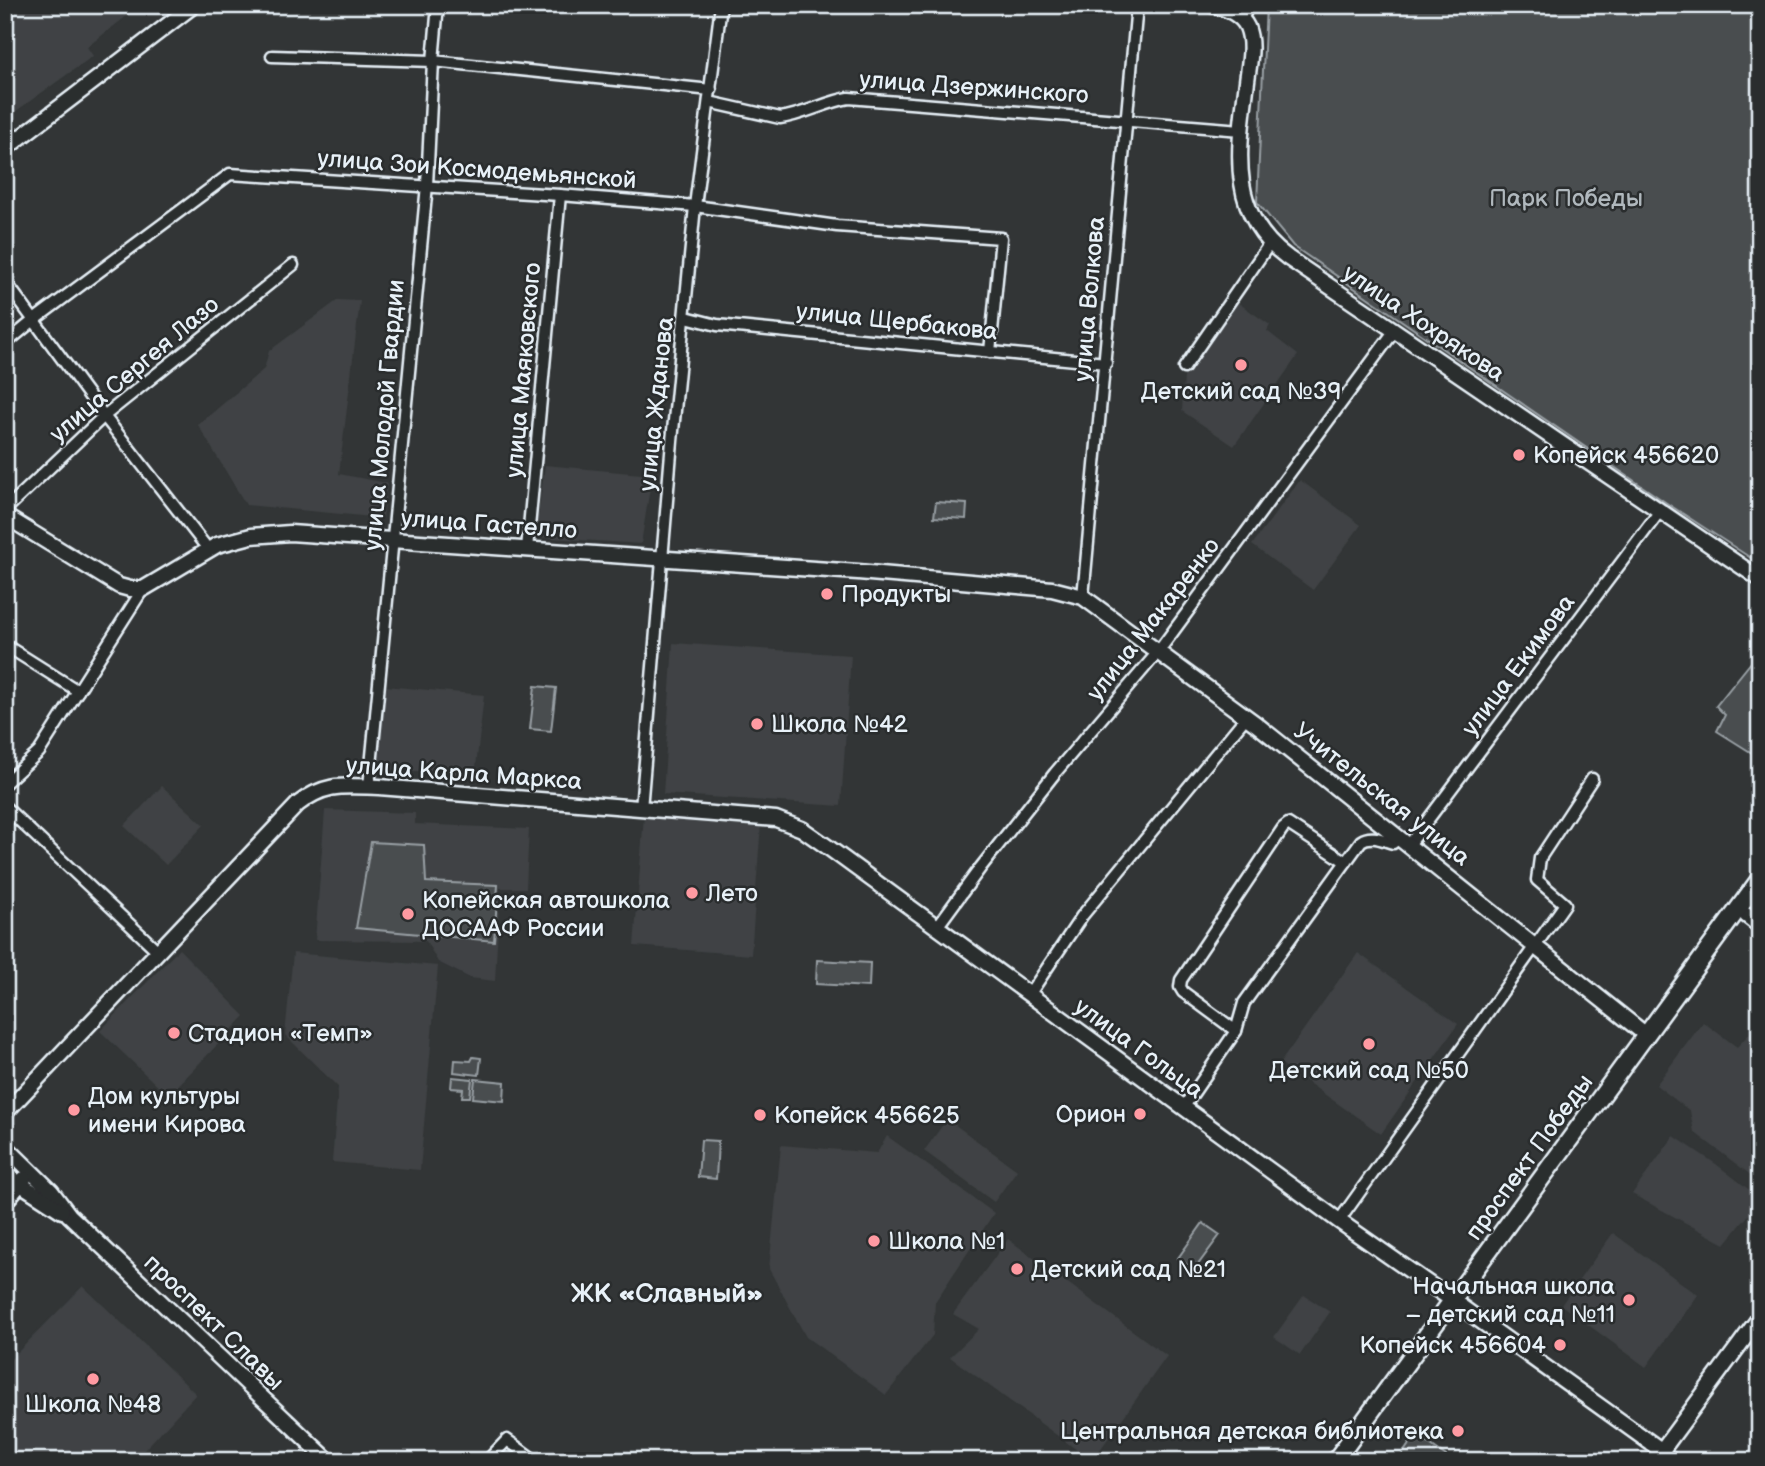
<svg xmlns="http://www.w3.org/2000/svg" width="1765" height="1466" viewBox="0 0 1765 1466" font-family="'Balsamiq Sans',sans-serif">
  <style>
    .built { fill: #3f4244 }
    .green { fill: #494d4f; stroke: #989fa4; stroke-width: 2 }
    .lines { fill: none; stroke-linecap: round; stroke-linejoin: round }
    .street-casing { stroke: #e8f1f8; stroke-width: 15 }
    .secondary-casing { stroke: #e8f1f8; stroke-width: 19 }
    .primary-casing { stroke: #e8f1f8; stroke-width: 21 }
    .street { stroke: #2a2d2e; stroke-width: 10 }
    .secondary { stroke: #2a2d2e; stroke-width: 14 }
    .primary { stroke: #2a2d2e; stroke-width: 16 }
    .poi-dot { fill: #ff9aa2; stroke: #2a2d2e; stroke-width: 2.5 }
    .labels { text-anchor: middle; stroke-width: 5; stroke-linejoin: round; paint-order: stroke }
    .street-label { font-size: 24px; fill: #e8f1f8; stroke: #2a2d2e }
    .park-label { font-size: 24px; fill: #b0b8bd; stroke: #2a2d2e }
    .poi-label { font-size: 24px; fill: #e8f1f8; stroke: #2a2d2e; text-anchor: start }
    .neighbourhood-label { font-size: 26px; font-weight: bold; fill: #e8f1f8; stroke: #2a2d2e }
  </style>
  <rect width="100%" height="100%" fill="#323536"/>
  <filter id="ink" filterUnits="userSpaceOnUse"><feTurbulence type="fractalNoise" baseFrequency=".0143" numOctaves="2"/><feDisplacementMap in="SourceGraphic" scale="14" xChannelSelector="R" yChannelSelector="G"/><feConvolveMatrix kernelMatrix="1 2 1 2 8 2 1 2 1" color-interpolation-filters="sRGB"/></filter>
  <g filter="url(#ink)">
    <g class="built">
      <path d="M5,5H141L87,47L93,56L5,119Z"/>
      <path d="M338,300L360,301L339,474L387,483L383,518L246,505L198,425L264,369L269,351Z"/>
      <path d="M1237,302L1270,325L1267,331L1298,355L1234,446L1182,411L1184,376Z"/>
      <path d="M545,465L652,475L641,544L535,537Z"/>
      <path d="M1300,480L1361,525L1313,590L1252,545Z"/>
      <path d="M673,643L851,655L841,806L663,794Z"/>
      <path d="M385,686L484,695L475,776L379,769Z"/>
      <path d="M162,786L204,825L166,865L124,826Z"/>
      <path d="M325,810L415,813V824L529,829L526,888H500L495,981L470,978L438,962L426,941L315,940Z"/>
      <path d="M644,815L761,824L751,955L634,946Z"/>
      <path d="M179,949L245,1016L168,1096L100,1031Z"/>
      <path d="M293,953L438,966L420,1170L332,1162L338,1087L285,1035Z"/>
      <path d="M1358,953L1458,1024L1381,1134L1280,1063Z"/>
      <path d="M1703,1022L1737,1047L1752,1031L1760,1036V1166L1752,1176L1694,1132L1690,1111L1656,1085Z"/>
      <path d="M947,1119L1017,1170L994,1202L924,1151Z"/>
      <path d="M887,1136L994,1213L935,1302L933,1335L886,1395L806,1337L769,1269L781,1145L877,1153Z"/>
      <path d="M1674,1136L1716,1164L1760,1198V1201L1725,1244L1632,1194Z"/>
      <path d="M1613,1233L1698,1295L1646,1367L1561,1305Z"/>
      <path d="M1008,1239L1167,1356L1092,1461L950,1357L979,1329L953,1314Z"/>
      <path d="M83,1286L196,1394L134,1461H5V1365Z"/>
      <path d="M1304,1295L1330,1312L1300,1355L1274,1337Z"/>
      <path d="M506,1446L525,1461H494Z"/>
    </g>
    <g class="green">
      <path d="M1266,5H1760V564L1668,504L1293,246L1257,202Z"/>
      <path d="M936,502L967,504L966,519L934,517Z"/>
      <path d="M1760,651V758L1717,731L1725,715L1716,706Z"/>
      <path d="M535,686L556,688L551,731L530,729Z"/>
      <path d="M371,842L424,845L426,882L498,885L494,941L356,928Z"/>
      <path d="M817,960L870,963L869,987L816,984Z"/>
      <path d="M473,1057L481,1058L479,1075L454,1072L455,1060L471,1061Z"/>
      <path d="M452,1077L472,1079L470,1097H462L463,1089L451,1088Z"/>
      <path d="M475,1079L505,1082L504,1101L473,1098Z"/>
      <path d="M701,1140L718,1141L716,1179L698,1177Z"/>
      <path d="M1203,1223L1220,1235L1194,1270L1178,1258Z"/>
      <path d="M1416,1434L1453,1461H1407L1401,1456Z"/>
    </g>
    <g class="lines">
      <g class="street-casing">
        <g id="street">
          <path d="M1242,19L1249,5"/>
          <path d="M272,56L433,61L711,90"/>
          <path d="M709,102L780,118C804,115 825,102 849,98L1241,130"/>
          <path d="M5,281L104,416L208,549"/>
          <path d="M686,317L717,325L1106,363"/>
          <path d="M5,344L34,320L230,174L560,195L695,206L837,226L1001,238L990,352"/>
          <path d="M1184,368L1270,243"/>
          <path d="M5,510L104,416L293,265"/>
          <path d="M527,549L560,195"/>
          <path d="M1083,597L1137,5"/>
          <path d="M5,645L78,691"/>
          <path d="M5,783L39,752L143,589"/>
          <path d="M369,787L427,185L433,61L438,5"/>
          <path d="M5,807L159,952"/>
          <path d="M641,809L672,441L695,206L721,5"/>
          <path d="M1409,845L1660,511"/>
          <path d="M937,927L981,867L1055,773L1158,652L1395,330"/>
          <path d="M1029,995L1082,916L1246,717"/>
          <path d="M1236,1031L1183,992L1180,987L1181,980L1283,828L1288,824L1346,862"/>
          <path d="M1183,1108L1236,1031L1244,1003L1361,841C1371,834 1382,840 1393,843L1400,837"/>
          <path d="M1339,1221L1565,904L1537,880L1540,858L1592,779"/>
          <path d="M1662,1451L1675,1461"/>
          <path d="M487,1461L507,1440L536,1461"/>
        </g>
      </g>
      <g class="secondary-casing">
        <g id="secondary">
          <path d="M1212,5C1225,8 1241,14 1247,27C1254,44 1249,64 1247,81C1239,147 1226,213 1288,258L1760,579"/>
          <path d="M5,149L194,5"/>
          <path d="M5,516L119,586L130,589H143L217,545L251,536L290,533L858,572L1052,589L1083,597L1256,724L1646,1035"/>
          <path d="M1746,915L1760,926"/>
          <path d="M5,1113L298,804C326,782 345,786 379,787L776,819L802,829L829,848L1339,1221L1452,1300"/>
          <path d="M5,1146L51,1191L69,1215L329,1461"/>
          <path d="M5,1174L62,1211"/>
          <path d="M5,1202L24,1179"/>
          <path d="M1460,1306L1662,1451"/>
          <path d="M1654,1461L1760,1317"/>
        </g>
      </g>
      <g class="primary-casing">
        <path id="primary" d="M1335,1461L1760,879"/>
      </g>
      <use href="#street" class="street"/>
      <use href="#secondary" class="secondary"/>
      <use href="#primary" class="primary"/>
    </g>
  </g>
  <g class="poi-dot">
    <circle cx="1241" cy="365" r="7"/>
    <circle cx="1519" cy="455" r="7"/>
    <circle cx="827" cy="594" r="7"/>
    <circle cx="757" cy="724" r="7"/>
    <circle cx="692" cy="893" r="7"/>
    <circle cx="408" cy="914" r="7"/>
    <circle cx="174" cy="1033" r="7"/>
    <circle cx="1369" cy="1044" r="7"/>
    <circle cx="74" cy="1110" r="7"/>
    <circle cx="1140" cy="1114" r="7"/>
    <circle cx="760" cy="1115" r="7"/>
    <circle cx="874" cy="1241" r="7"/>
    <circle cx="1017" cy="1269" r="7"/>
    <circle cx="1629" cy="1300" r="7"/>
    <circle cx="1560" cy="1345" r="7"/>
    <circle cx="93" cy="1379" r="7"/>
    <circle cx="1458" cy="1431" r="7"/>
  </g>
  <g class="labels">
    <g class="street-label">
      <text transform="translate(974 87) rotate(4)" y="8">улица Дзержинского</text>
      <text transform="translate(477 169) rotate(4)" y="8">улица Зои Космодемьянской</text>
      <text transform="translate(1089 299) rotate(-85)" y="8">улица Волкова</text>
      <text transform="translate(897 321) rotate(6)" y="8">улица Щербакова</text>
      <text transform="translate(1424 323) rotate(34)" y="8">улица Хохрякова</text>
      <text transform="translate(134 369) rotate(-40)" y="8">улица Сергея Лазо</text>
      <text transform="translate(523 370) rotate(-85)" y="8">улица Маяковского</text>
      <text transform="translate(656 404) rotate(-84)" y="8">улица Жданова</text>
      <text transform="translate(384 415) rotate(-85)" y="8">улица Молодой Гвардии</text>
      <text transform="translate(489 524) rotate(4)" y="8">улица Гастелло</text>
      <text transform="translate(1153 619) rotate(-52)" y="8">улица Макаренко</text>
      <text transform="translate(1518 665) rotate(-53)" y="8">улица Екимова</text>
      <text transform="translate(464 773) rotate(4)" y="8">улица Карла Маркса</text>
      <text transform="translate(1382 794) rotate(38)" y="8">Учительская улица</text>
      <text transform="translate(1139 1048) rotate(36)" y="8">улица Гольца</text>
      <text transform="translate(1529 1157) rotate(-54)" y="8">проспект Победы</text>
      <text transform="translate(214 1322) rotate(44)" y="8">проспект Славы</text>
    </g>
    <g class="park-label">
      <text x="1566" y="206">Парк Победы</text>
    </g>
    <g class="poi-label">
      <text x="1241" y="399" text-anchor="middle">Детский сад №39</text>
      <text x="1533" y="463">Копейск 456620</text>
      <text x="841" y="602">Продукты</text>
      <text x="771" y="732">Школа №42</text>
      <text x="706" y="901">Лето</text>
      <text x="422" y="908">Копейская автошкола<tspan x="422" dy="28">ДОСААФ России</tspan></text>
      <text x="188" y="1041">Стадион «Темп»</text>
      <text x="1369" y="1078" text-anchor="middle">Детский сад №50</text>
      <text x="88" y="1104">Дом культуры<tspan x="88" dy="28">имени Кирова</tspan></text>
      <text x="1126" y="1122" text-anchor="end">Орион</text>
      <text x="774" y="1123">Копейск 456625</text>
      <text x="888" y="1249">Школа №1</text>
      <text x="1031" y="1277">Детский сад №21</text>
      <text x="1615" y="1294" text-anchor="end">Начальная школа<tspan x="1615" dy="28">– детский сад №11</tspan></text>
      <text x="1546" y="1353" text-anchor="end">Копейск 456604</text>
      <text x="93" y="1412" text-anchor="middle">Школа №48</text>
      <text x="1444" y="1439" text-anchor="end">Центральная детская библиотека</text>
    </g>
    <g class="neighbourhood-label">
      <text x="667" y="1302">ЖК «Славный»</text>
    </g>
  </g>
  <rect width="1765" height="1466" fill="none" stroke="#2a2d2e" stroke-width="28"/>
  <rect x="14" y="14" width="1737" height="1438" fill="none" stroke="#e8f1f8" stroke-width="2.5" filter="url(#ink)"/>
</svg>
